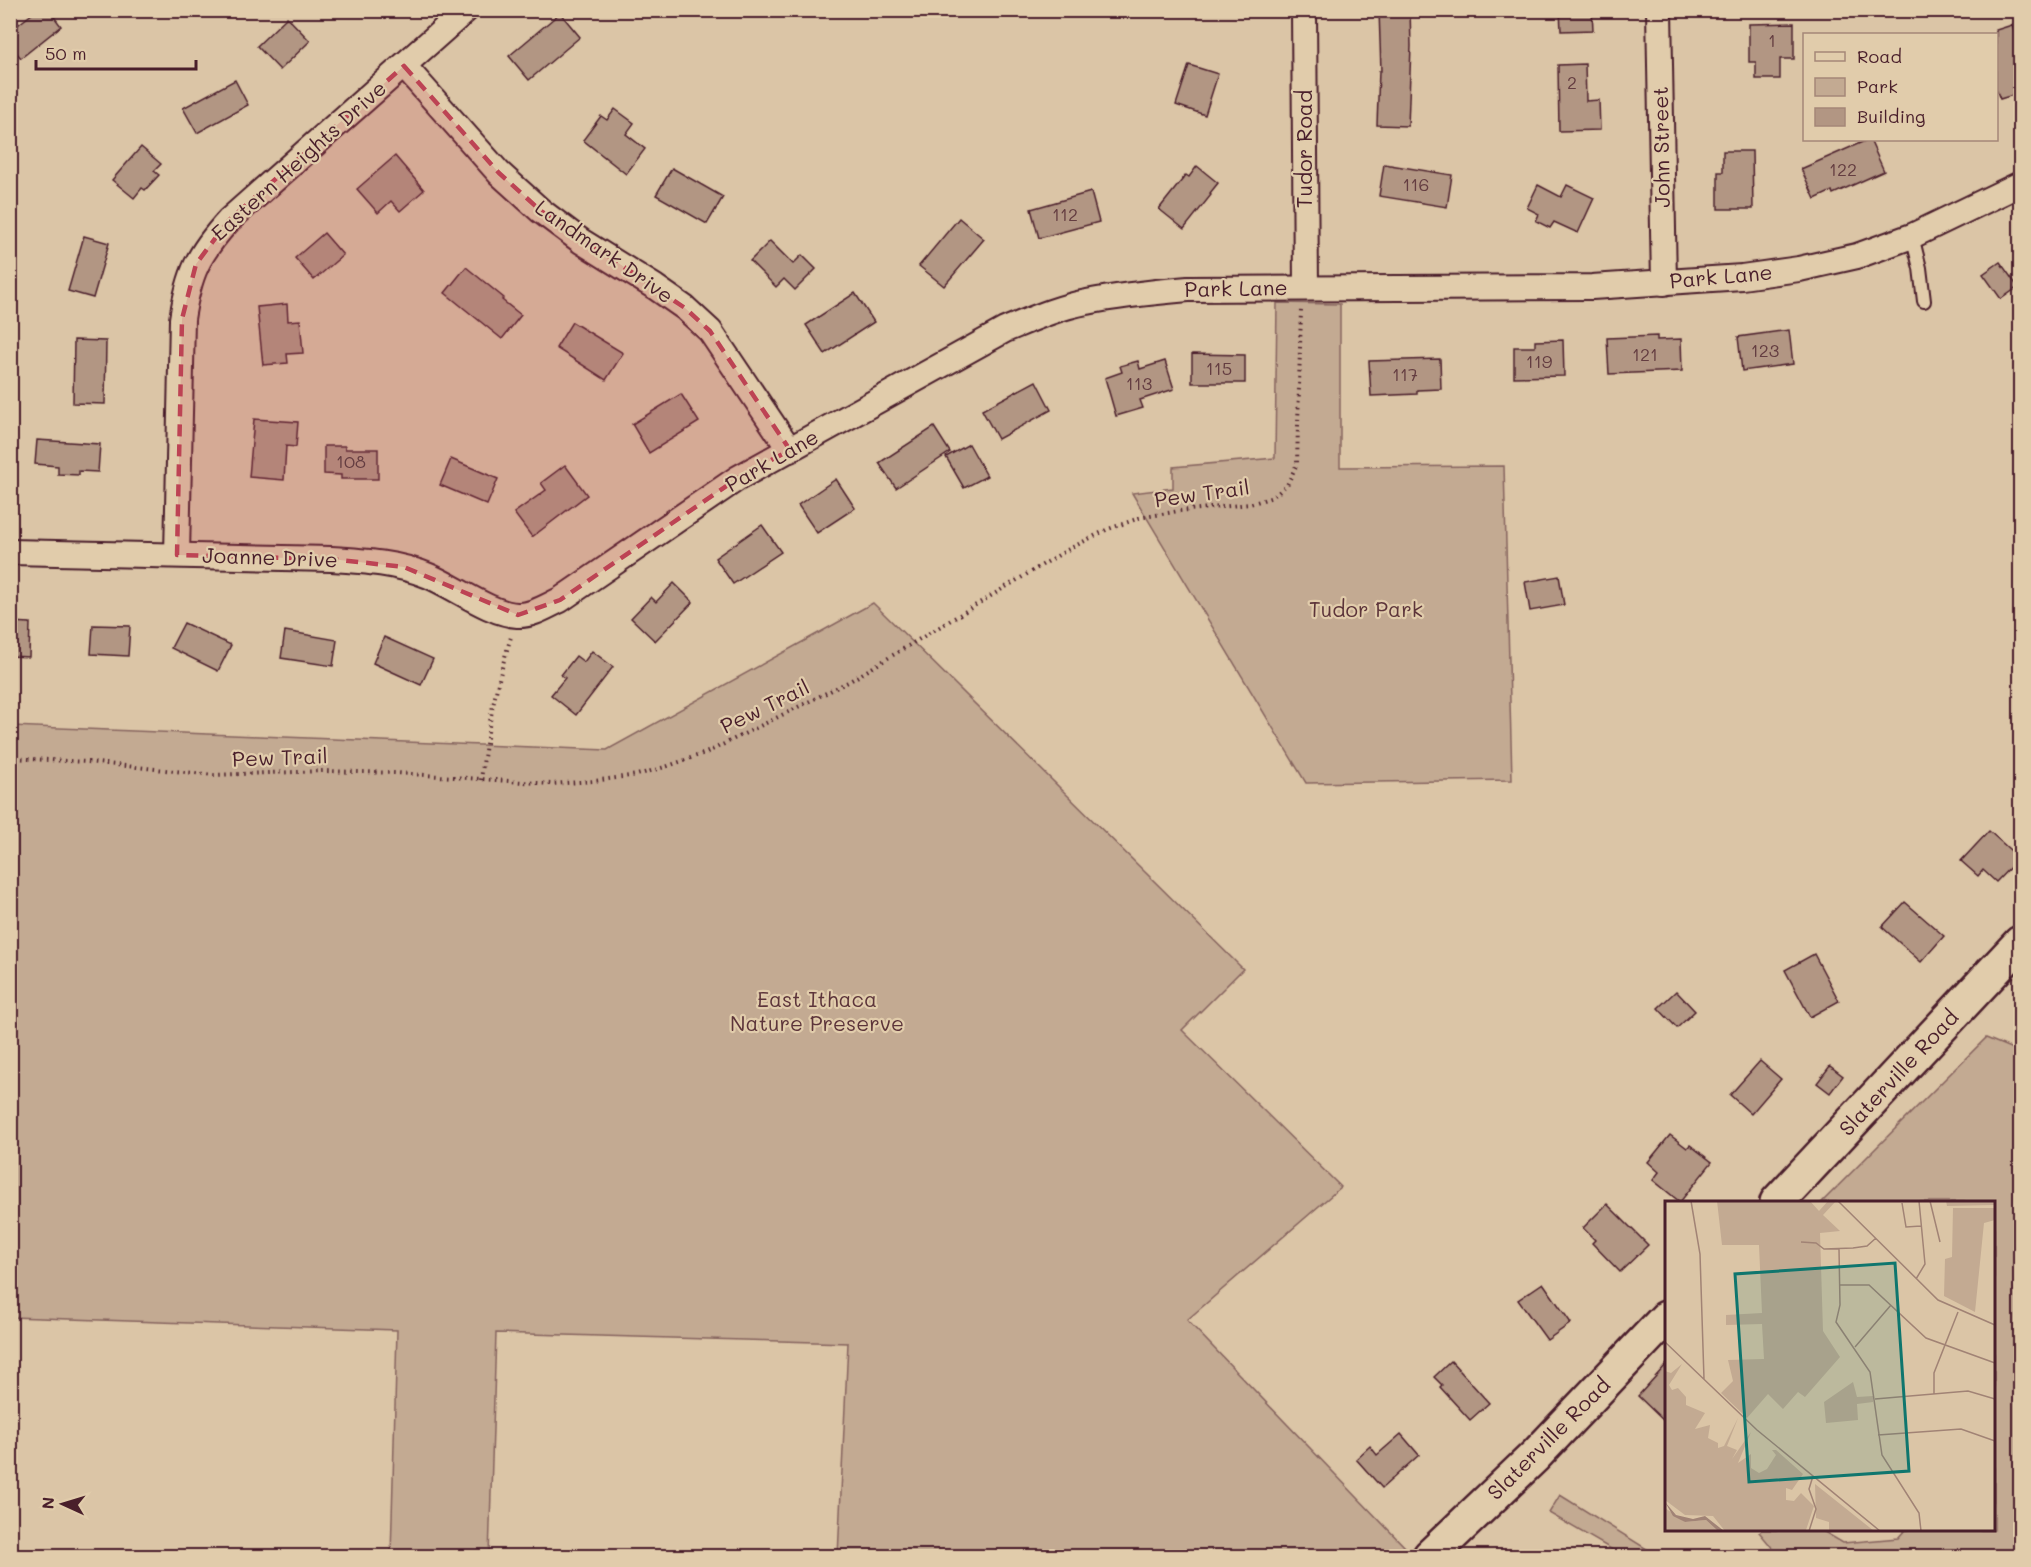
<svg xmlns="http://www.w3.org/2000/svg" width="2031" height="1567" viewBox="0 0 2031 1567" font-family="Mali,sans-serif">
  <style>
    .green { fill: #c3aa92; stroke: #86645e; stroke-width: 1.5 }
    .building { fill: #b29683; stroke: #4a1f2b; stroke-width: 1.5 }
    .lines { fill: none; stroke-linecap: round; stroke-linejoin: round }
    .service-casing { stroke: #4a1f2b; stroke-width: 16 }
    .minor-casing { stroke: #4a1f2b; stroke-width: 28 }
    .trunk-casing { stroke: #4a1f2b; stroke-width: 38 }
    .path { stroke: #4a1f2b; stroke-width: 4; stroke-dasharray: 1.5 4.5; stroke-linecap: butt }
    .service { stroke: #e1ccab; stroke-width: 12 }
    .minor { stroke: #e1ccab; stroke-width: 24 }
    .trunk { stroke: #e1ccab; stroke-width: 33 }
    .marked { fill: #bd4354; fill-opacity: 0.2; stroke: #bd4354; stroke-width: 4.5; stroke-dasharray: 12 8; stroke-linejoin: round }
    .labels { text-anchor: middle; stroke-width: 4.5; stroke-linejoin: round; paint-order: stroke }
    .number-label { font-size: 18px; fill: #643d41 }
    .street-label { font-size: 21px; fill: #4a1f2b; stroke: #e1ccab }
    .park-label { font-size: 21px; fill: #5c343a; stroke: #e1ccab }
    .inset-road { fill: none; stroke: #a18375; stroke-width: 1.5 }
    .view { fill: #0f766e; fill-opacity: 0.15; stroke: #0f766e; stroke-width: 3 }
    .inset-edge { fill: none; stroke: #4a1f2b; stroke-width: 3 }
  </style>
  <rect width="100%" height="100%" fill="#dbc5a6"/>
  <filter id="ink" filterUnits="userSpaceOnUse"><feTurbulence type="fractalNoise" baseFrequency=".0167" numOctaves="2"/><feDisplacementMap in="SourceGraphic" scale="12" xChannelSelector="R" yChannelSelector="G"/><feConvolveMatrix kernelMatrix="1 2 1 2 8 2 1 2 1" color-interpolation-filters="sRGB"/></filter>
  <g filter="url(#ink)">
    <g class="green">
      <path d="M1277,303L1340,304V467L1504,466L1512,780L1306,783L1132,493L1173,488V467L1275,458Z"/>
      <path d="M873,603L1243,969L1182,1030L1341,1187L1187,1320L1405,1547L1395,1556H838L848,1343L496,1333L489,1556H391L397,1330L11,1317V726L607,750Z"/>
      <path d="M1986,1038L2020,1052V1556H1779L1759,1532L1762,1530H1821L1843,1543L1898,1538L1905,1530H1994V1202H1822Z"/>
      <path d="M1560,1495L1658,1556H1623L1549,1513Z"/>
    </g>
    <g class="building">
      <path d="M37,10H49L61,26L21,58L10,45V31Z"/>
      <path d="M1379,10H1410L1411,46L1408,126L1377,125L1379,71H1381Z"/>
      <path d="M1560,10H1592L1593,30L1561,31Z"/>
      <path d="M560,13L580,37L529,80L509,56Z"/>
      <path d="M287,17L310,41L280,70L257,46Z"/>
      <path d="M1794,23V59H1780V79H1756V62H1749V24Z"/>
      <path d="M2012,25L2017,40L2020,39V93L2000,99L1996,89V30Z"/>
      <path d="M1585,64L1586,101L1599,100L1600,130L1559,131L1558,65Z"/>
      <path d="M1189,65L1218,74L1205,115L1176,105Z"/>
      <path d="M235,80L248,105L197,133L183,108Z"/>
      <path d="M615,109L634,123L626,134L645,149L626,174L583,140L601,116L607,120Z"/>
      <path d="M1867,140H1870L1884,171L1833,194L1832,191L1815,199L1801,169Z"/>
      <path d="M141,147L161,164L154,171L159,175L145,190L142,188L134,198L112,180Z"/>
      <path d="M1723,151H1752L1753,209H1718V172H1723Z"/>
      <path d="M395,156L424,190L400,211L391,201L378,213L357,189Z"/>
      <path d="M1384,164L1452,175L1447,207L1379,196Z"/>
      <path d="M1197,166L1218,183L1210,193L1211,195L1184,229L1159,209L1186,175L1189,177Z"/>
      <path d="M672,168L723,197L707,224L656,195Z"/>
      <path d="M1538,185L1561,197L1567,185L1594,198L1578,233L1554,222L1550,228L1536,221L1539,214L1527,208Z"/>
      <path d="M1091,192L1099,222L1039,238L1031,209Z"/>
      <path d="M959,218L984,239L944,286L919,266Z"/>
      <path d="M324,233L343,255L314,280L295,258Z"/>
      <path d="M84,236L109,243L93,298L68,291Z"/>
      <path d="M770,241L793,264L802,255L816,269L795,290L784,279L776,287L750,261Z"/>
      <path d="M2000,262L2018,287L2001,299L1983,274Z"/>
      <path d="M466,267L504,298L502,300L521,315L502,339L445,293Z"/>
      <path d="M855,293L874,322L825,354L806,325Z"/>
      <path d="M287,304L288,321L300,320L303,353L287,354L288,363L263,365L257,307Z"/>
      <path d="M572,322L623,353L606,380L556,348Z"/>
      <path d="M1789,330L1793,364L1742,371L1738,337Z"/>
      <path d="M1657,336V340L1681,339L1682,371L1609,374L1607,338Z"/>
      <path d="M74,340L106,341L105,404L73,403Z"/>
      <path d="M1563,340L1564,376L1514,377V347H1535V341Z"/>
      <path d="M1192,354L1245,355V383H1192Z"/>
      <path d="M1440,359L1441,389L1417,390V394L1371,396L1369,361Z"/>
      <path d="M1138,361L1140,369L1165,361L1174,389L1140,400L1143,408L1116,416L1105,378L1122,372L1120,366Z"/>
      <path d="M1036,381L1051,410L998,439L982,410Z"/>
      <path d="M681,394L699,422L649,453L632,424Z"/>
      <path d="M254,419L298,422L296,447L286,446L284,480L249,477Z"/>
      <path d="M934,427L950,452L896,488L879,463Z"/>
      <path d="M37,440L100,444L98,472L79,471V475L58,474V466L35,464Z"/>
      <path d="M969,444L987,476L964,488L946,457Z"/>
      <path d="M324,446H345V449H378V479H341V475L324,474Z"/>
      <path d="M451,459L498,479L487,505L440,485Z"/>
      <path d="M565,465L587,495L532,537L514,513L546,490L541,483Z"/>
      <path d="M836,479L855,508L817,533L798,505Z"/>
      <path d="M762,525L781,552L733,584L715,558Z"/>
      <path d="M1559,576L1564,605L1530,611L1525,582Z"/>
      <path d="M674,583L693,602L655,641L631,618L651,597L656,602Z"/>
      <path d="M10,622L30,623L29,657L10,656Z"/>
      <path d="M184,623L231,645L218,671L171,648Z"/>
      <path d="M93,625L130,626L128,656L91,654Z"/>
      <path d="M285,631L337,640L333,666L281,658Z"/>
      <path d="M384,637L433,659L421,685L373,663Z"/>
      <path d="M592,651L613,667L576,715L551,695L565,678L561,675L576,656L584,662Z"/>
      <path d="M1989,831L2019,858L1996,882L1983,870L1978,876L1961,861Z"/>
      <path d="M1905,902L1944,936L1921,962L1882,927Z"/>
      <path d="M1814,954L1839,1001L1810,1017L1785,970Z"/>
      <path d="M1676,991L1695,1011L1677,1028L1658,1008Z"/>
      <path d="M1760,1061L1781,1079L1751,1114L1730,1095Z"/>
      <path d="M1830,1066L1843,1076L1830,1093L1817,1083Z"/>
      <path d="M1670,1135L1687,1148L1690,1145L1712,1162L1680,1202L1653,1180L1659,1172L1648,1162Z"/>
      <path d="M1607,1204L1648,1245L1620,1272L1592,1243L1595,1240L1583,1228Z"/>
      <path d="M1543,1283L1571,1323L1547,1340L1518,1300Z"/>
      <path d="M1451,1361L1489,1403L1470,1420L1440,1387L1442,1385L1434,1377Z"/>
      <path d="M1666,1365V1423L1638,1396Z"/>
      <path d="M1401,1434L1419,1455L1382,1488L1356,1459L1370,1446L1377,1455Z"/>
    </g>
    <g class="lines">
      <g class="service-casing">
        <path id="service" d="M1912,236L1920,268L1924,301"/>
      </g>
      <g class="minor-casing">
        <g id="minor">
          <path d="M1304,10L1306,288"/>
          <path d="M1659,10L1664,283"/>
          <path d="M404,66L499,173L541,211L581,241L655,287L685,308L710,331L790,450"/>
          <path d="M10,552L331,559C364,561 398,563 429,576C455,587 491,614 517,615C532,616 547,606 560,600L738,478L1005,330C1032,319 1059,307 1087,302C1121,295 1154,292 1188,289L1592,287L1742,277L1799,269L1857,256L1912,236L2020,184"/>
          <path d="M177,555L182,319C189,273 198,254 229,220L466,10"/>
        </g>
      </g>
      <g class="trunk-casing">
        <g id="trunk">
          <path d="M1777,1202L2020,943"/>
          <path d="M1430,1556L1535,1456L1666,1318"/>
        </g>
      </g>
      <g class="path">
        <path d="M10,758L87,762L214,775L323,771L397,773L551,784L594,781L637,775L668,766L708,752L850,681L1067,550L1106,530L1139,518L1179,511L1250,504L1273,497L1287,485L1297,464L1301,309"/>
        <path d="M481,780C487,731 496,684 511,637"/>
      </g>
      <use href="#service" class="service"/>
      <use href="#minor" class="minor"/>
      <use href="#trunk" class="trunk"/>
    </g>
  </g>
  <path class="marked" d="M404,66L499,173L541,211L685,308L710,331L790,450L738,478L560,600L518,615L404,567L331,559L177,555L182,319L196,264L229,220Z"/>
  <g class="labels">
    <g class="number-label">
      <text x="1772" y="47">1</text>
      <text x="1572" y="89">2</text>
      <text x="1843" y="176">122</text>
      <text x="1416" y="191">116</text>
      <text x="1065" y="221">112</text>
      <text x="1765" y="357">123</text>
      <text x="1645" y="361">121</text>
      <text x="1539" y="368">119</text>
      <text x="1219" y="375">115</text>
      <text x="1405" y="381">117</text>
      <text x="1139" y="390">113</text>
      <text x="351" y="468">108</text>
    </g>
    <g class="street-label">
      <text transform="translate(1662 147) rotate(-91)" y="7">John Street</text>
      <text transform="translate(1305 149) rotate(-90)" y="7">Tudor Road</text>
      <text transform="translate(299 161) rotate(-42)" y="7">Eastern Heights Drive</text>
      <text transform="translate(604 252) rotate(35)" y="7">Landmark Drive</text>
      <text transform="translate(1721 277) rotate(-5)" y="7">Park Lane</text>
      <text transform="translate(1236 289) rotate(-1)" y="7">Park Lane</text>
      <text transform="translate(772 461) rotate(-30)" y="7">Park Lane</text>
      <text transform="translate(1202 494) rotate(-8)" y="7">Pew Trail</text>
      <text transform="translate(270 558) rotate(2)" y="7">Joanne Drive</text>
      <text transform="translate(765 707) rotate(-26)" y="7">Pew Trail</text>
      <text transform="translate(280 758) rotate(-2)" y="7">Pew Trail</text>
      <text transform="translate(1899 1073) rotate(-47)" y="7">Slaterville Road</text>
      <text transform="translate(1549 1439) rotate(-45)" y="7">Slaterville Road</text>
    </g>
    <g class="park-label">
      <text x="1366" y="617">Tudor Park</text>
      <text x="817" y="1007">East Ithaca<tspan x="817" dy="24">Nature Preserve</tspan></text>
    </g>
  </g>
  <g transform="translate(1665 1201)">
    <rect width="330" height="330" fill="#dbc5a6"/>
    <path d="M52,0H145L154,10L163,0H171L158,14L175,30L155,32L158,130L175,156L140,196L133,191L118,208L103,193L82,217L56,192L68,180L63,159L99,158L97,123L61,124V114L97,112L94,44H57ZM281,0H330V4L282,5ZM288,7H330V19L319,22L310,111L279,95L280,58L287,56ZM17,163L4,184L7,189L13,187L21,196V204L40,212L30,228L45,224L43,237L53,242V247L59,245L73,217L62,245L72,249L67,258L86,231L73,262L86,253V267L94,272L102,268L111,254L107,249H111L138,273L127,289L121,287V299L129,300L136,292L149,305L141,329L60,330L48,315L20,314L0,299V170L6,172ZM188,181L192,196L208,195V201L192,203L193,219L161,222L159,201ZM150,283L209,330H164V321L151,317ZM0,307L20,321L41,319L53,330H0Z" fill="#c3aa92"/>
    <path d="M0,301L11,314L28,318L40,315L59,330H53L41,319L20,321L8,315Z" fill="#a18376"/>
    <path class="inset-road" d="M26,0L35,53L39,178M173,0L273,99L330,124M265,0L275,41M237,2L241,26L256,25M136,41L151,42L159,48L188,47L202,45L211,37M174,48L175,104L171,121L205,171L217,254L254,312L256,330M251,78L260,63L254,0M175,84H204L261,137L330,162M0,141L92,229L215,330M190,146L226,104M269,193V172L293,111M210,198L303,190L330,198M213,234L296,228L330,240M144,330L151,308L144,288L148,275"/>
    <path class="view" d="M230,62L244,270L84,281L70,73Z"/>
    <rect width="330" height="330" class="inset-edge"/>
  </g>
  <rect width="2031" height="1567" fill="none" stroke="#e1ccab" stroke-width="36"/>
  <rect x="18" y="18" width="1995" height="1531" fill="none" stroke="#4a1f2b" stroke-width="2" filter="url(#ink)"/>
  <rect x="1803" y="33" width="195" height="108" fill="#e1ccab" stroke="#a58778" stroke-width="1.5"/>
  <rect x="1815" y="52" width="30" height="9" fill="#e1ccab" stroke="#a58778" stroke-width="1.5"/>
  <text x="1857" y="63" font-size="18" fill="#4a1f2b">Road</text>
  <rect x="1815" y="78" width="30" height="18" fill="#c3aa92" stroke="#a58778" stroke-width="1.5"/>
  <text x="1857" y="93" font-size="18" fill="#4a1f2b">Park</text>
  <rect x="1815" y="108" width="30" height="18" fill="#b29683" stroke="#a58778" stroke-width="1.5"/>
  <text x="1857" y="123" font-size="18" fill="#4a1f2b">Building</text>
  <g transform="translate(63 1504) rotate(274)" stroke="#e1ccab" stroke-width="4.5" paint-order="stroke">
  <path d="M0-4.5L10 22L0 15L-10 22Z" fill="#4a1f2b"/>
  <text y="-9" font-size="16" font-weight="bold" text-anchor="middle" fill="#4a1f2b">N</text>
  </g>
  <path d="M36 60v9h160v-9" fill="none" stroke="#4a1f2b" stroke-width="3"/>
  <text x="45" y="60" font-size="18" fill="#4a1f2b" stroke="#e1ccab" stroke-width="4.5" paint-order="stroke">50 m</text>
</svg>
